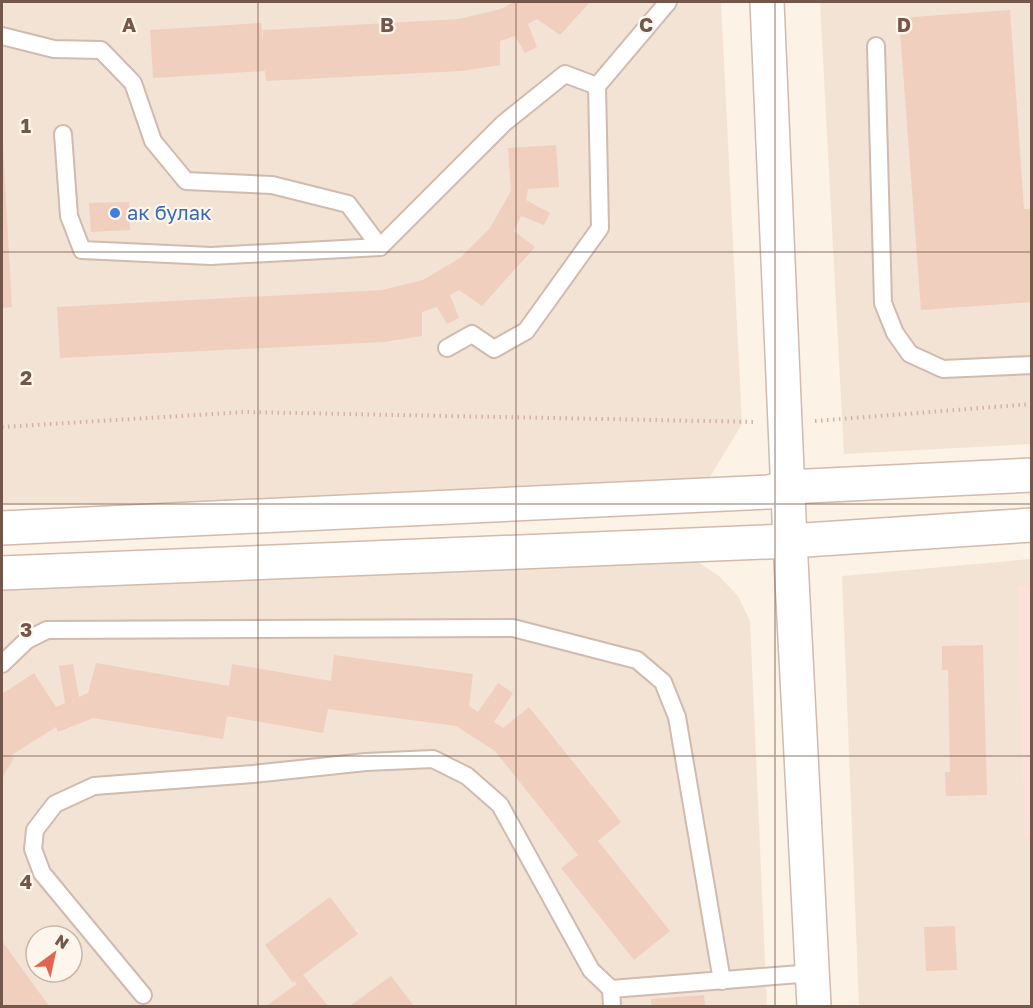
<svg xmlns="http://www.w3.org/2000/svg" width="1033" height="1008" viewBox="0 0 1033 1008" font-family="'Golos Text',sans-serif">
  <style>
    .residential { fill: #f3e3d4; fill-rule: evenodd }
    .commercial { fill: #fbe1da }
    .building { fill: #f0cfbe }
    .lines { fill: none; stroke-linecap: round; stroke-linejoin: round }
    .service-casing { stroke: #cfbbaf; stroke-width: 20 }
    .tertiary-casing { stroke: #cfbbaf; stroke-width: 36 }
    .secondary-casing { stroke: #d2baac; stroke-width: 36 }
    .path { stroke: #d5b2a1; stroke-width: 4; stroke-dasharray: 1.5 4.5; stroke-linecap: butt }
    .service { stroke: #fff; stroke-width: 16 }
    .tertiary { stroke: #fff; stroke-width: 33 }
    .secondary { stroke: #fff; stroke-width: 33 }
    .grid { fill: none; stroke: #74574b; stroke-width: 1.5; stroke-opacity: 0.55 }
    .shop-dot { fill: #3f7fe0; stroke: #fef6ec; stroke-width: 2 }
    .labels { text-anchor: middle; stroke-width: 4.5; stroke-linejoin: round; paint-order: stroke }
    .shop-label { font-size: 20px; fill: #366cbe; stroke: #fef6ec; text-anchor: start }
    .grid-label { font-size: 20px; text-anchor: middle; font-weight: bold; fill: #74574b; stroke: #fef6ec; stroke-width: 4.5; stroke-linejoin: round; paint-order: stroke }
  </style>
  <rect width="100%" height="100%" fill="#fcf2e6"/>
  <g class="residential">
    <path d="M2,2H721L742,424L699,495L2,505Z"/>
    <path d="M820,2H1031V444L844,454Z"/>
    <path d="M1031,559V1006H859L842,576Z"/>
    <path d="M696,561L719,576L738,596L750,621L767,1006H2V585ZM36,936H72V972H36Z"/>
  </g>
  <path class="commercial" d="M1031,585L1032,838H1025L1017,586Z"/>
  <g class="building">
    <path d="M514,2H590L560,35L537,19L528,24L537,47L525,53L515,36L500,41V65L462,71L266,81L265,71L153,78L150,30L261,23L263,43V30L459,19L501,9Z"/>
    <path d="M1010,10L1024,209H1032V302L921,310L899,18Z"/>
    <path d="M556,145L559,187L528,189L526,200L550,213L544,225L521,216L514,231L535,247L482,306L459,290L450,295L459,318L447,324L437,307L422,312V336L384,342L60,358L57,307L382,290L423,280L460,258L490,228L511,191L508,148Z"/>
    <path d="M2,146H3L12,307L2,308Z"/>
    <path d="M129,202L130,230L91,232L89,203Z"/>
    <path d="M983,645L987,795L946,796L945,772H950L948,670H942V646Z"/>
    <path d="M334,655L473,674L469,706L478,712L498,683L513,693L494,722L503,728L529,707L621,822L598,841L670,931L634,960L561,868L578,855L495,751L456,726L328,709L323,733L227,716L223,739L93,718L58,732L56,727L10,756L14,758L2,778V694L34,673L56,707L65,703L59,666L73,664L79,697L88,693L96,663L229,686L232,664L331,681Z"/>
    <path d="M330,897L358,934L303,975L328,1006H266L297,984L294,981L293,983L265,945Z"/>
    <path d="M955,926L957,970L926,971L924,927Z"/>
    <path d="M2,941L49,1006H2Z"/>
    <path d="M391,976L414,1006H350Z"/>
    <path d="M704,995L705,1006H651V999Z"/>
  </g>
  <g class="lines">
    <g class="service-casing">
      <g id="service">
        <path d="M2,36L54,49L101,50L133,83L153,141L186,181L272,185L348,204L380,247"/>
        <path d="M876,46L883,303L895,333L910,354L943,369L1032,365"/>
        <path d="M63,134L69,216L82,250L211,256L380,247L504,123L565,74L597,86"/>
        <path d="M447,348L472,334L494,349L526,331L600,228L597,86L668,2"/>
        <path d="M2,664L27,640L47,630L513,628L637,660L663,682L677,717L722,981"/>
        <path d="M611,989L813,973"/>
        <path d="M143,995L42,873L33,849L35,830L55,804L94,786L253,774L366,762L433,759L467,776L500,805L591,970L611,989L612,1006"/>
      </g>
    </g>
    <g class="tertiary-casing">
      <path id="tertiary" d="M767,2L790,541L814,1006"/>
    </g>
    <g class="secondary-casing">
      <g id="secondary">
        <path d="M2,528L769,492L788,487L1032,475"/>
        <path d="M2,573L790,541L1032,525"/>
      </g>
    </g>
    <g class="path">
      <path d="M815,421L1032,404"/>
      <path d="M2,427L245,412L756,422"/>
    </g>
    <use href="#service" class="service"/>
    <use href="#tertiary" class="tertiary"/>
    <use href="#secondary" class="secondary"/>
  </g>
  <path class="grid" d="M258,2V1006M516,2V1006M775,2V1006M2,252H1032M2,504H1032M2,756H1032"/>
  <circle class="shop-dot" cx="115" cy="213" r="6"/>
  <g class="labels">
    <g class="shop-label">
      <text x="127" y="220">ак булак</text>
    </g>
  </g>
  <g class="grid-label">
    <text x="129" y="32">A</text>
    <text x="387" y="32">B</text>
    <text x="646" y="32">C</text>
    <text x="904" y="32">D</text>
    <text x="26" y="133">1</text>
    <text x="26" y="385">2</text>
    <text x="26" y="637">3</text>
    <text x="26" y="889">4</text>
  </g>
  <rect width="1033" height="1008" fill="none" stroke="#74574b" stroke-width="6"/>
  <g transform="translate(54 954) rotate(33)"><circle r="28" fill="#fef6ec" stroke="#c7b6ac" stroke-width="1.5"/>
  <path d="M0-4.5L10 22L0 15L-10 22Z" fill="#e1654f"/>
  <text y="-9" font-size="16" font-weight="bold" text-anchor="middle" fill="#74574b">N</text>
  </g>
</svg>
